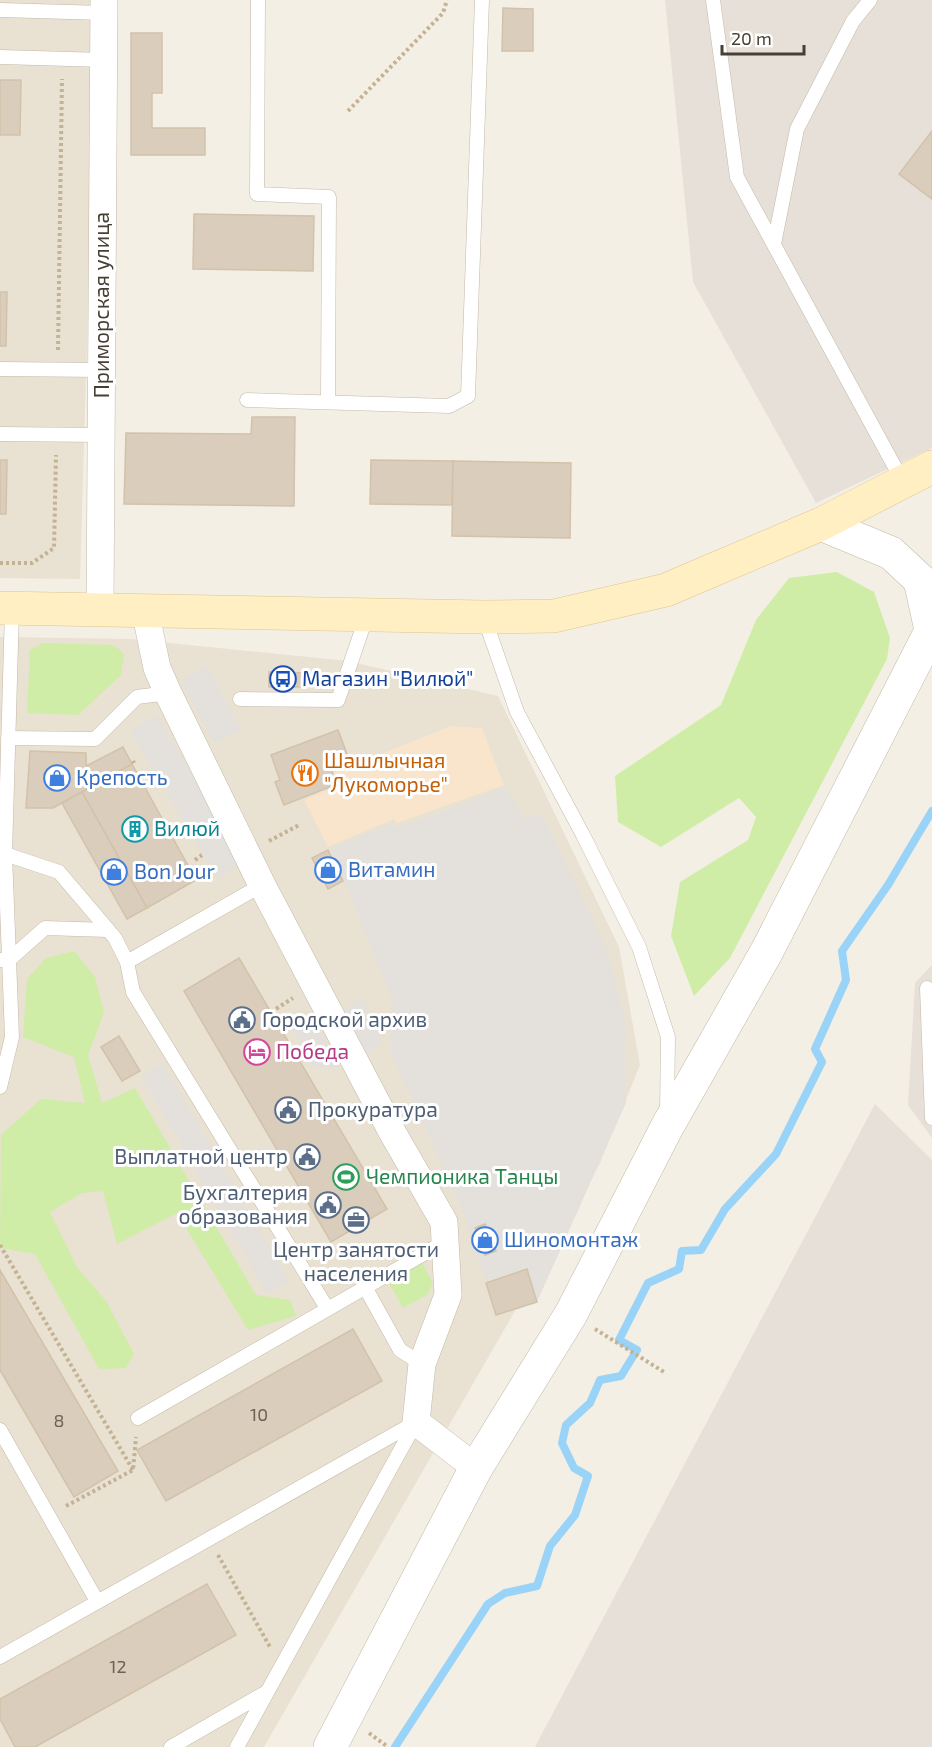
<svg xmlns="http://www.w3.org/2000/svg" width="932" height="1747" viewBox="0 0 932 1747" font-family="'Exo 2',sans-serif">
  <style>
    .residential { fill: #e9e1d1 }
    .commercial { fill: #f9e5cc }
    .industrial { fill: #e6e0d9 }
    .green { fill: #cfeda7 }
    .parking { fill: #e4e1dd }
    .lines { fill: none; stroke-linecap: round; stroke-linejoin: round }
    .stream { stroke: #99d3f8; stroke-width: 8 }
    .building { fill: #dacdbb; stroke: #d2c2aa; stroke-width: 1.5 }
    .service-casing { stroke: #c3b9a8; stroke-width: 15 }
    .minor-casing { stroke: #c3b9a8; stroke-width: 28 }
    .tertiary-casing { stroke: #c3b9a8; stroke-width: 34 }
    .secondary-casing { stroke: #dcc690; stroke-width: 34 }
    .path { stroke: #c4b295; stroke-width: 4; stroke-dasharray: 3 3; stroke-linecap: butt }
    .service { stroke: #fff; stroke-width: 14 }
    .minor { stroke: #fff; stroke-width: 27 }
    .tertiary { stroke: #fff; stroke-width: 33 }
    .secondary { stroke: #ffefc3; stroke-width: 33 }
    .labels { text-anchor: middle; stroke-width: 6; stroke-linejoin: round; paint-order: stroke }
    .number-label { font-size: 18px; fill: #6c6255 }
    .street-label { font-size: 21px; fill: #473f33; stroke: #fff }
    .transit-label { font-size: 21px; fill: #164399; stroke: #fff; text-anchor: start }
    .food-label { font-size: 21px; fill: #c56008; stroke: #fff; text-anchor: start }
    .shop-label { font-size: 21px; fill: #366cbe; stroke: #fff; text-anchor: start }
    .culture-label { font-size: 21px; fill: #0d838f; stroke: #fff; text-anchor: start }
    .service-label { font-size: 21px; fill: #4e5e75; stroke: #fff; text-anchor: start }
    .hotel-label { font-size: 21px; fill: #b23c85; stroke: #fff; text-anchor: start }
    .leisure-label { font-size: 21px; fill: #27864d; stroke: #fff; text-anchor: start }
  </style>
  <rect width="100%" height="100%" fill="#f4efe4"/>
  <g class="residential">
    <path d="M0,0H97L80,579L0,578Z"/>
    <path d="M0,637L130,639L348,661L498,696L619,947L640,1065L600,1163L264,1747H0Z"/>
  </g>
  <path class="commercial" d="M451,726L482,728L504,785L397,823L394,819L328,847L304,800L338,786L333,773Z"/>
  <g class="industrial">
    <path d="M665,0H932V448L816,503L693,282Z"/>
    <path d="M932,965V1138L908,1105L915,983Z"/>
    <path d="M875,1104L932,1160V1747H535Z"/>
  </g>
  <g class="green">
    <path d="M837,572L874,592L890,638L887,659L730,958L694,996L671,936L680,882L748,840L756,817L739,798L661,847L618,822L615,776L721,705L756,620L789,578Z"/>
    <path d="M43,643L111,645L119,649L124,655L121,675L78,715L27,713L30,650Z"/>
    <path d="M74,951L95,977L104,1012L88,1055L102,1103L135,1088L256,1295L290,1300L296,1316L248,1330L177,1213L117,1244L103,1191L82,1193L50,1212L77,1267L106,1301L134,1354L126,1368L99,1369L35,1254L0,1248L1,1135L41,1099L85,1103L74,1057L23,1037L27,979L46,958Z"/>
    <path d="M422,1263L433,1283L427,1295L403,1308L389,1283Z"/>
  </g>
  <g class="parking">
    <path d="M207,666L241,730L214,744L181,680Z"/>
    <path d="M157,715L244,862L217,878L130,731Z"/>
    <path d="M506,787L525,820L542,813L607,951L625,1022L626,1103L537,1302L496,1315L464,1213L390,1052L391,997L331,848L392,823L396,829Z"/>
    <path d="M363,998L382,1042L366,1055L342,1009Z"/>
    <path d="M311,1014L340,1068L313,1067L289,1026Z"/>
    <path d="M163,1063L289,1281L267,1293L141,1076Z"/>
  </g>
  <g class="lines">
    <path class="stream" d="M395,1747L488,1604L505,1593L537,1586L550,1546L575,1515L588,1476L574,1468L562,1443L566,1425L590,1403L600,1380L621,1376L637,1350L619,1340L648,1283L679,1269L682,1251L701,1250L725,1209L776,1154L822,1062L815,1049L846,980L842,951L888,885L932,811"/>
  </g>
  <g class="building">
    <path d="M503,8L533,9V51H502Z"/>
    <path d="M131,33H162V93H152V128H205V155H131Z"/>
    <path d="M0,80H21L20,135H0Z"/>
    <path d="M932,131V199L899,174Z"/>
    <path d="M194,214L314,216L313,271L193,269Z"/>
    <path d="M0,292H7L6,346H0Z"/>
    <path d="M252,417H295L294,506L124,504L126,433L251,434Z"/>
    <path d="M0,460H7L6,514H0Z"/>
    <path d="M371,460L453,461L452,505L370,504Z"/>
    <path d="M453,461L571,463L570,538L452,536Z"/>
    <path d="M269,672L303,673V687H269Z"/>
    <path d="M338,730L349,759L330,766L337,784L284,805L275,782L280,780L271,755Z"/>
    <path d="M123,747L132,764L87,789L86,766Z"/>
    <path d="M30,751L86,753L87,789L53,808H26Z"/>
    <path d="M132,764L196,880L147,908L82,792Z"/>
    <path d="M82,792L147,908L127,919L62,803Z"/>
    <path d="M328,850L343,881L328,889L312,858Z"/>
    <path d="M239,958L387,1209L331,1242L184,991Z"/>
    <path d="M119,1036L140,1071L122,1081L101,1047Z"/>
    <path d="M485,1224L496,1251L485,1255L475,1228Z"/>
    <path d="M527,1269L537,1302L496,1315L486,1283Z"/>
    <path d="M0,1270L118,1471L74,1497L0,1370Z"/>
    <path d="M353,1329L382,1381L166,1501L137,1450Z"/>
    <path d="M207,1584L236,1635L35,1747H15L0,1719V1699Z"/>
  </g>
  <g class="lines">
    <g class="service-casing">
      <g id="service">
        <path d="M258,0L257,194L329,197L328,401"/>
        <path d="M713,0L737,177L903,482"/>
        <path d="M0,10L104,13"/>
        <path d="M0,57L104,60"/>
        <path d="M774,244L797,129L853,21L870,0"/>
        <path d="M0,369L101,370"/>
        <path d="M247,400L449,406L468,396L482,0"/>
        <path d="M0,434L101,435"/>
        <path d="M484,617L517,712L583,835L639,947L668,1037L667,1112"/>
        <path d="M240,699L338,700L367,615"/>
        <path d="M8,738L95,739L137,697L168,693"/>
        <path d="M0,854H5L12,609"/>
        <path d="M0,960L10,959L45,928L108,930"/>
        <path d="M127,962L262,885"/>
        <path d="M927,988L932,1118"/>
        <path d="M0,1087L12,1037L5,854L59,872L115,938L127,962L133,992L327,1308"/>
        <path d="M365,1287L400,1350L422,1364"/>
        <path d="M138,1418L446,1241"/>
        <path d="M0,1430L97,1601"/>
        <path d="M0,1657L416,1422"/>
        <path d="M171,1747L265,1693"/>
        <path d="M237,1747L416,1422"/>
      </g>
    </g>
    <g class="minor-casing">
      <g id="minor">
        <path d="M100,609L104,0"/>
        <path d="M145,610L157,668L168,693L262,885L391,1130L444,1222L448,1295L422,1364L416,1422L476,1468"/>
      </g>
    </g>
    <g class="tertiary-casing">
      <g id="tertiary">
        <path d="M821,524L891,553L920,580L931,630"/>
        <path d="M330,1747L476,1468L571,1314L667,1127L767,951L932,629"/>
      </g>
    </g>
    <g class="secondary-casing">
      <path id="secondary" d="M0,608L484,617L554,616L666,590L821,524L932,467"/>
    </g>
    <g class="path">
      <path d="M348,111L443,13L447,0"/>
      <path d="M58,350L62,79"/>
      <path d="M0,563H32L54,548L56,455"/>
      <path d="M133,761L134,763"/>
      <path d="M147,774L152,771"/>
      <path d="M269,841L299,825"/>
      <path d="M195,860L202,855"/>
      <path d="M271,1012L293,998"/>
      <path d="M0,1245L133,1470"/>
      <path d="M595,1329L664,1372"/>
      <path d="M66,1506L133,1470L136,1437"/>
      <path d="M218,1555L270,1647"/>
      <path d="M369,1733L388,1747"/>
    </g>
    <use href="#service" class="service"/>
    <use href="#minor" class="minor"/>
    <use href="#tertiary" class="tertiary"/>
    <use href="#secondary" class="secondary"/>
  </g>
  <defs>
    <g id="bus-ring" transform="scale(1.35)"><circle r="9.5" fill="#fff" stroke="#1a4fb4" stroke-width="1.5"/><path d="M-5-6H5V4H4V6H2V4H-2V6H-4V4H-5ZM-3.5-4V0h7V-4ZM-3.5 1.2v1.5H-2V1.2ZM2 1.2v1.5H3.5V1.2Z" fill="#1a4fb4"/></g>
    <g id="restaurant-ring" transform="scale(1.35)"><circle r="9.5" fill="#fff" stroke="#e8710a" stroke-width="1.5"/><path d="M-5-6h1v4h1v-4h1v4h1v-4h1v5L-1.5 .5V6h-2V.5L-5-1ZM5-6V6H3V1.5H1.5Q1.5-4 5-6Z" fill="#e8710a"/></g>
    <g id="shop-ring" transform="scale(1.35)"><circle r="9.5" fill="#fff" stroke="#3f7fe0" stroke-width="1.5"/><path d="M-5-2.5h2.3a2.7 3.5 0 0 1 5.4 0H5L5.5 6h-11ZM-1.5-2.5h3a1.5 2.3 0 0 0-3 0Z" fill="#3f7fe0"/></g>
    <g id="building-ring" transform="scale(1.35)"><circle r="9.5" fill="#fff" stroke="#0f9aa8" stroke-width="1.5"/><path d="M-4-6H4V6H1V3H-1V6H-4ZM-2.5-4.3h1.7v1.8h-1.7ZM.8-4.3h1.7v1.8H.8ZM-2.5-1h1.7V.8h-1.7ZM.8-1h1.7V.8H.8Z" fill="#0f9aa8"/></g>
    <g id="civic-ring" transform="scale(1.35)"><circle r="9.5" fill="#fff" stroke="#5c6f8a" stroke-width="1.5"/><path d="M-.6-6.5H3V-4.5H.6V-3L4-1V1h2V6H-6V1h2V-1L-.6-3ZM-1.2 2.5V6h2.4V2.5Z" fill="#5c6f8a"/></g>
    <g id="hotel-ring" transform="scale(1.35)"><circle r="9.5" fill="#fff" stroke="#d1479c" stroke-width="1.5"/><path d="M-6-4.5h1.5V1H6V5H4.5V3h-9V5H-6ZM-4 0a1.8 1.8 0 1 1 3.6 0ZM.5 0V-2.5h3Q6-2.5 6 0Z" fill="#d1479c"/></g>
    <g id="stadium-ring" transform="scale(1.35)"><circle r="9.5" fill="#fff" stroke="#2e9e5b" stroke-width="1.5"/><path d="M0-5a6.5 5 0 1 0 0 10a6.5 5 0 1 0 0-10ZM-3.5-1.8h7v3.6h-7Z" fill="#2e9e5b"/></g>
    <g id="office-ring" transform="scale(1.35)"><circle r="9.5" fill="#fff" stroke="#5c6f8a" stroke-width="1.5"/><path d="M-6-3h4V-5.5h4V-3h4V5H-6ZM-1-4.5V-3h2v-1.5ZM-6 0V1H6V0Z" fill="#5c6f8a"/></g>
  </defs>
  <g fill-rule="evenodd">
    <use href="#bus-ring" x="283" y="679"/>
    <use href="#restaurant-ring" x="305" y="773"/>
    <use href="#shop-ring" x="57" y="778"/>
    <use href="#building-ring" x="135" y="829"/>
    <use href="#shop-ring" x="328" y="870"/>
    <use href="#shop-ring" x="114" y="872"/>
    <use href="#civic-ring" x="242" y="1020"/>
    <use href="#hotel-ring" x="257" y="1052"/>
    <use href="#civic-ring" x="288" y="1110"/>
    <use href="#civic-ring" x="307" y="1157"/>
    <use href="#stadium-ring" x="346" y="1177"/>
    <use href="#civic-ring" x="328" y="1205"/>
    <use href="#office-ring" x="356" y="1220"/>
    <use href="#shop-ring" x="485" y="1240"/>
  </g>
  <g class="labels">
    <g class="number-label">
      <text x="259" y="1421">10</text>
      <text x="59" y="1427">8</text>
      <text x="118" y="1673">12</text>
    </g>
    <g class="street-label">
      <text transform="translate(102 305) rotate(-90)" y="7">Приморская улица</text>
    </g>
    <g class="transit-label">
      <text x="302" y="686">Магазин "Вилюй"</text>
    </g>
    <g class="food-label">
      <text x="324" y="768">Шашлычная<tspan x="324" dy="24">"Лукоморье"</tspan></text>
    </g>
    <g class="shop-label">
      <text x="76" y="785">Крепость</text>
      <text x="348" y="877">Витамин</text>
      <text x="134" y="879">Bon Jour</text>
      <text x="504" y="1247">Шиномонтаж</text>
    </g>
    <g class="culture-label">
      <text x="154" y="836">Вилюй</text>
    </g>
    <g class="service-label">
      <text x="262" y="1027">Городской архив</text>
      <text x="308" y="1117">Прокуратура</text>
      <text x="288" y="1164" text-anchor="end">Выплатной центр</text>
      <text x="308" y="1200" text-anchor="end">Бухгалтерия<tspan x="308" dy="24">образования</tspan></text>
      <text x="356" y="1257" text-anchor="middle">Центр занятости<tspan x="356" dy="24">населения</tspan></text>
    </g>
    <g class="hotel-label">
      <text x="276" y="1059">Победа</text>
    </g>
    <g class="leisure-label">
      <text x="366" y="1184">Чемпионика Танцы</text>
    </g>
  </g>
  <path d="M722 45v9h82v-9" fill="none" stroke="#473f33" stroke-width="3"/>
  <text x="731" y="45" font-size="18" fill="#473f33" stroke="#ffffff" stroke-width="4.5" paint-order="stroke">20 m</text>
</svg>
